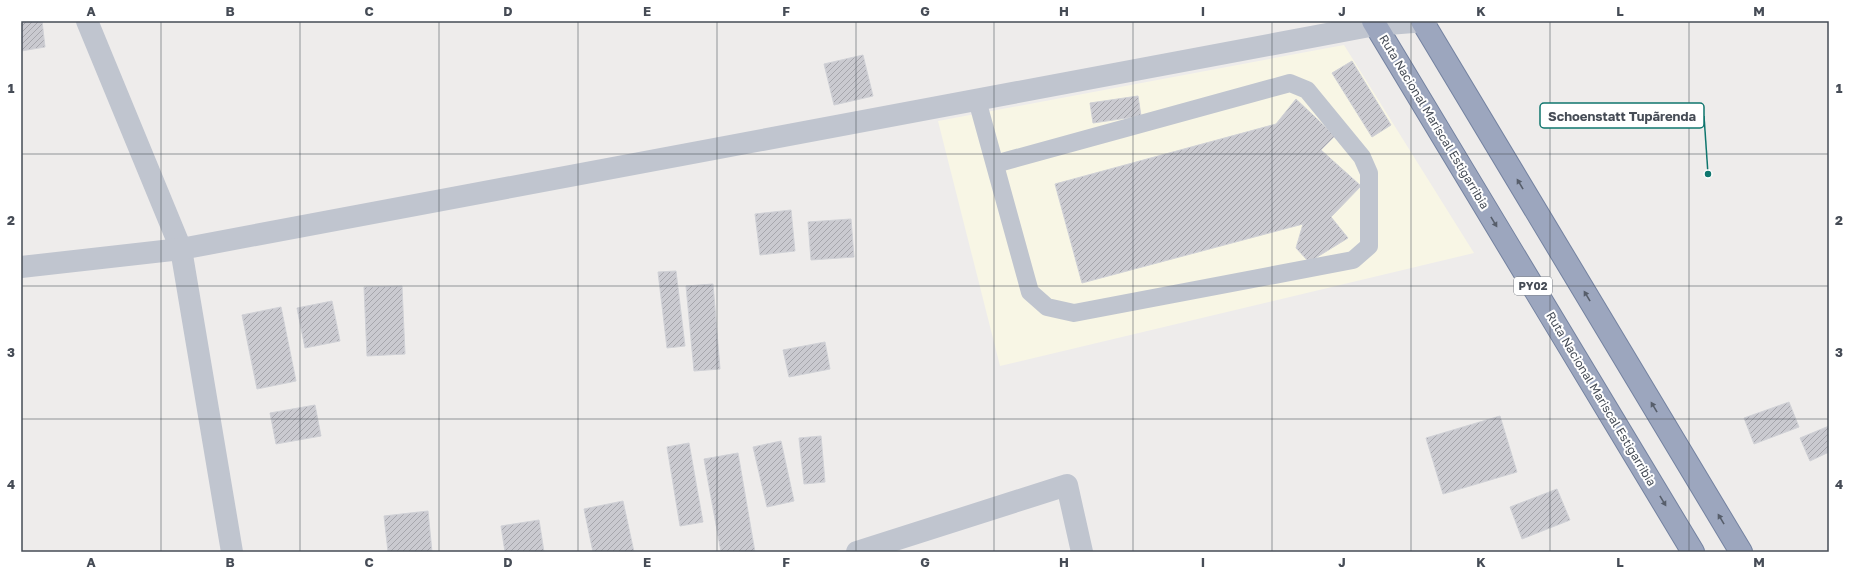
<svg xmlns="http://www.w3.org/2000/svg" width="1850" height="573" viewBox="0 0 1850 573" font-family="'Golos Text',sans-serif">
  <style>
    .commercial { fill: #f8f6e5 }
    .building { fill: url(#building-hatch); stroke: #d0d1d6 }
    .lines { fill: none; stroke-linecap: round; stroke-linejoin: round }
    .trunk-casing { stroke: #7482a0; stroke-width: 24 }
    .service { stroke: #c0c5cf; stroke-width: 18 }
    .minor { stroke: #c0c5cf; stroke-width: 22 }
    .trunk { stroke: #9ca6be; stroke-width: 22 }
    .oneway { fill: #575e6b }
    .grid { fill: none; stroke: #464c56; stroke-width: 1; stroke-opacity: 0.55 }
    .labels { text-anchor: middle; stroke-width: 4; stroke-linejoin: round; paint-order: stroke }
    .shield { fill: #fff; stroke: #7e8289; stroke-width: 1 }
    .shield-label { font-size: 11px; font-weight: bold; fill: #464c56 }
    .street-label { font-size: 12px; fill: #464c56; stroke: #fff }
    .leader { fill: none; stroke: #0f766e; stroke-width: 1.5 }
    .callout-dot { fill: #0f766e; stroke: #fff; stroke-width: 1.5 }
    .callout { fill: #fff; stroke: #0f766e; stroke-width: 1.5 }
    .callout-label { font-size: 13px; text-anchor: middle; font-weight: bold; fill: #464c56 }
    .neatline { fill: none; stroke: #464c56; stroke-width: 1.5 }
    .grid-label { font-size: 13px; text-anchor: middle; font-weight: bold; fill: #464c56 }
  </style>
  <defs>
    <pattern id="building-hatch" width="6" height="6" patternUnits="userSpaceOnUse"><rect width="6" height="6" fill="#cacad0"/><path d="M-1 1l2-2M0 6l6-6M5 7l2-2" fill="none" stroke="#a6a6ac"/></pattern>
  </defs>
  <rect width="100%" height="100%" fill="#eeeceb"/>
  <path class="commercial" d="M1344,45L1474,253L1000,366L938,121Z"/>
  <g class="building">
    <path d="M21,21H42L45,47L21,51Z"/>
    <path d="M863,55L873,96L834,105L824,64Z"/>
    <path d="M1352,61L1391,125L1372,137L1332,73Z"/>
    <path d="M1138,96L1141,116L1093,123L1090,103Z"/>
    <path d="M1296,99L1335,136L1321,150L1361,186L1331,217L1348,238L1309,262L1296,248L1303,224L1082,283L1055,184L1276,124Z"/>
    <path d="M791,210L795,251L760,255L755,214Z"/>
    <path d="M851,219L854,257L811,260L808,222Z"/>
    <path d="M676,271L685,346L667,348L658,272Z"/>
    <path d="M713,284L720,369L694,371L686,286Z"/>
    <path d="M402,286L405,354L367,356L364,287Z"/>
    <path d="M332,301L340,341L305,348L297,308Z"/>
    <path d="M281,307L296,381L257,389L242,315Z"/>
    <path d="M825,342L830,369L789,377L783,350Z"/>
    <path d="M1789,402L1799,427L1754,444L1744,418Z"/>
    <path d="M315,405L321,436L276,444L270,413Z"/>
    <path d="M1500,416L1517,472L1443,494L1426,438Z"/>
    <path d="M1829,426V452L1810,461L1800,438Z"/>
    <path d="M821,436L825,482L804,484L799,438Z"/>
    <path d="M781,441L794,501L767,507L753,447Z"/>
    <path d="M689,443L703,522L680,526L667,447Z"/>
    <path d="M738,453L755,552H721L704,459Z"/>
    <path d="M1557,489L1570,520L1522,539L1510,507Z"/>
    <path d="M623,501L634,552H593L584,509Z"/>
    <path d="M428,511L432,552H388L384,516Z"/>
    <path d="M539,520L544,552H505L501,526Z"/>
  </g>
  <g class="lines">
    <g class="trunk-casing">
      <g id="trunk">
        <path d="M1373,21L1693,552"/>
        <path d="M1422,21L1741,552"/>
      </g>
    </g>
    <path class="service" d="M977,100L1030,292L1047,307L1074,313L1353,260L1369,246V173L1362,157L1307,90L1290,83L995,164"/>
    <g class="minor">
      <path d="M87,21L181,249L232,552"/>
      <path d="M21,267L181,249L1375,25L1426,21"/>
      <path d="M857,552L1067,485L1082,552"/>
    </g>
    <use href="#trunk" class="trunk"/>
  </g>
  <defs><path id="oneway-solid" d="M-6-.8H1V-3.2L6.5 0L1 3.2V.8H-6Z"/></defs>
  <g class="oneway">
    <use href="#oneway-solid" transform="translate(1520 184) rotate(-121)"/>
    <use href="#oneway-solid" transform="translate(1494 222) rotate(59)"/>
    <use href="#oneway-solid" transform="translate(1587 296) rotate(-121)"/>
    <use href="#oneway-solid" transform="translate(1654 407) rotate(-121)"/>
    <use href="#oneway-solid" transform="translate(1663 501) rotate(59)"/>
    <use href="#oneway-solid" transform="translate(1721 519) rotate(-121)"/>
  </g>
  <path class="grid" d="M161,21V552M300,21V552M439,21V552M578,21V552M717,21V552M856,21V552M994,21V552M1133,21V552M1272,21V552M1411,21V552M1550,21V552M1689,21V552M21,154H1829M21,286H1829M21,419H1829"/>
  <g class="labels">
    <rect class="shield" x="1514" y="277" width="38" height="18" rx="3"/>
    <g class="shield-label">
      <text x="1533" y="290">PY02</text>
    </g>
    <g class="street-label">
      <text transform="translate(1434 122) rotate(59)" y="4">Ruta Nacional Mariscal Estigarribia</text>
      <text transform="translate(1601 399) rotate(59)" y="4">Ruta Nacional Mariscal Estigarribia</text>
    </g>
  </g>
  <path class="leader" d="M1708 174L1704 116"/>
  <circle class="callout-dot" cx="1708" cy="174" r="4"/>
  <rect class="callout" x="1540" y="103" width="164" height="25" rx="4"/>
  <g class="callout-label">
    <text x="1622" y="121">Schoenstatt Tupãrenda</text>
  </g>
  <rect width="1850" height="573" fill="none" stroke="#ffffff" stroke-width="44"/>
  <rect x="22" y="22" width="1806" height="529" class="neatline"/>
  <g class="grid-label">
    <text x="91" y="16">A</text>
    <text x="230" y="16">B</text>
    <text x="369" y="16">C</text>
    <text x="508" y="16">D</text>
    <text x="647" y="16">E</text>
    <text x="786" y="16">F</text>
    <text x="925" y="16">G</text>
    <text x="1064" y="16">H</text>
    <text x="1203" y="16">I</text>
    <text x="1342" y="16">J</text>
    <text x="1481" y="16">K</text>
    <text x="1620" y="16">L</text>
    <text x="1759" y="16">M</text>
    <text x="11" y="93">1</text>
    <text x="1839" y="93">1</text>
    <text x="11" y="225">2</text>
    <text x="1839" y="225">2</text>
    <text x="11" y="357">3</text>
    <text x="1839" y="357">3</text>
    <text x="11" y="489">4</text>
    <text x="1839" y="489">4</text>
    <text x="91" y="567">A</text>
    <text x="230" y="567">B</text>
    <text x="369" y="567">C</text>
    <text x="508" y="567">D</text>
    <text x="647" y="567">E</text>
    <text x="786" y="567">F</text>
    <text x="925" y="567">G</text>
    <text x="1064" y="567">H</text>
    <text x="1203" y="567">I</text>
    <text x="1342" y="567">J</text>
    <text x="1481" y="567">K</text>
    <text x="1620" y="567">L</text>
    <text x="1759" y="567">M</text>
  </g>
</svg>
